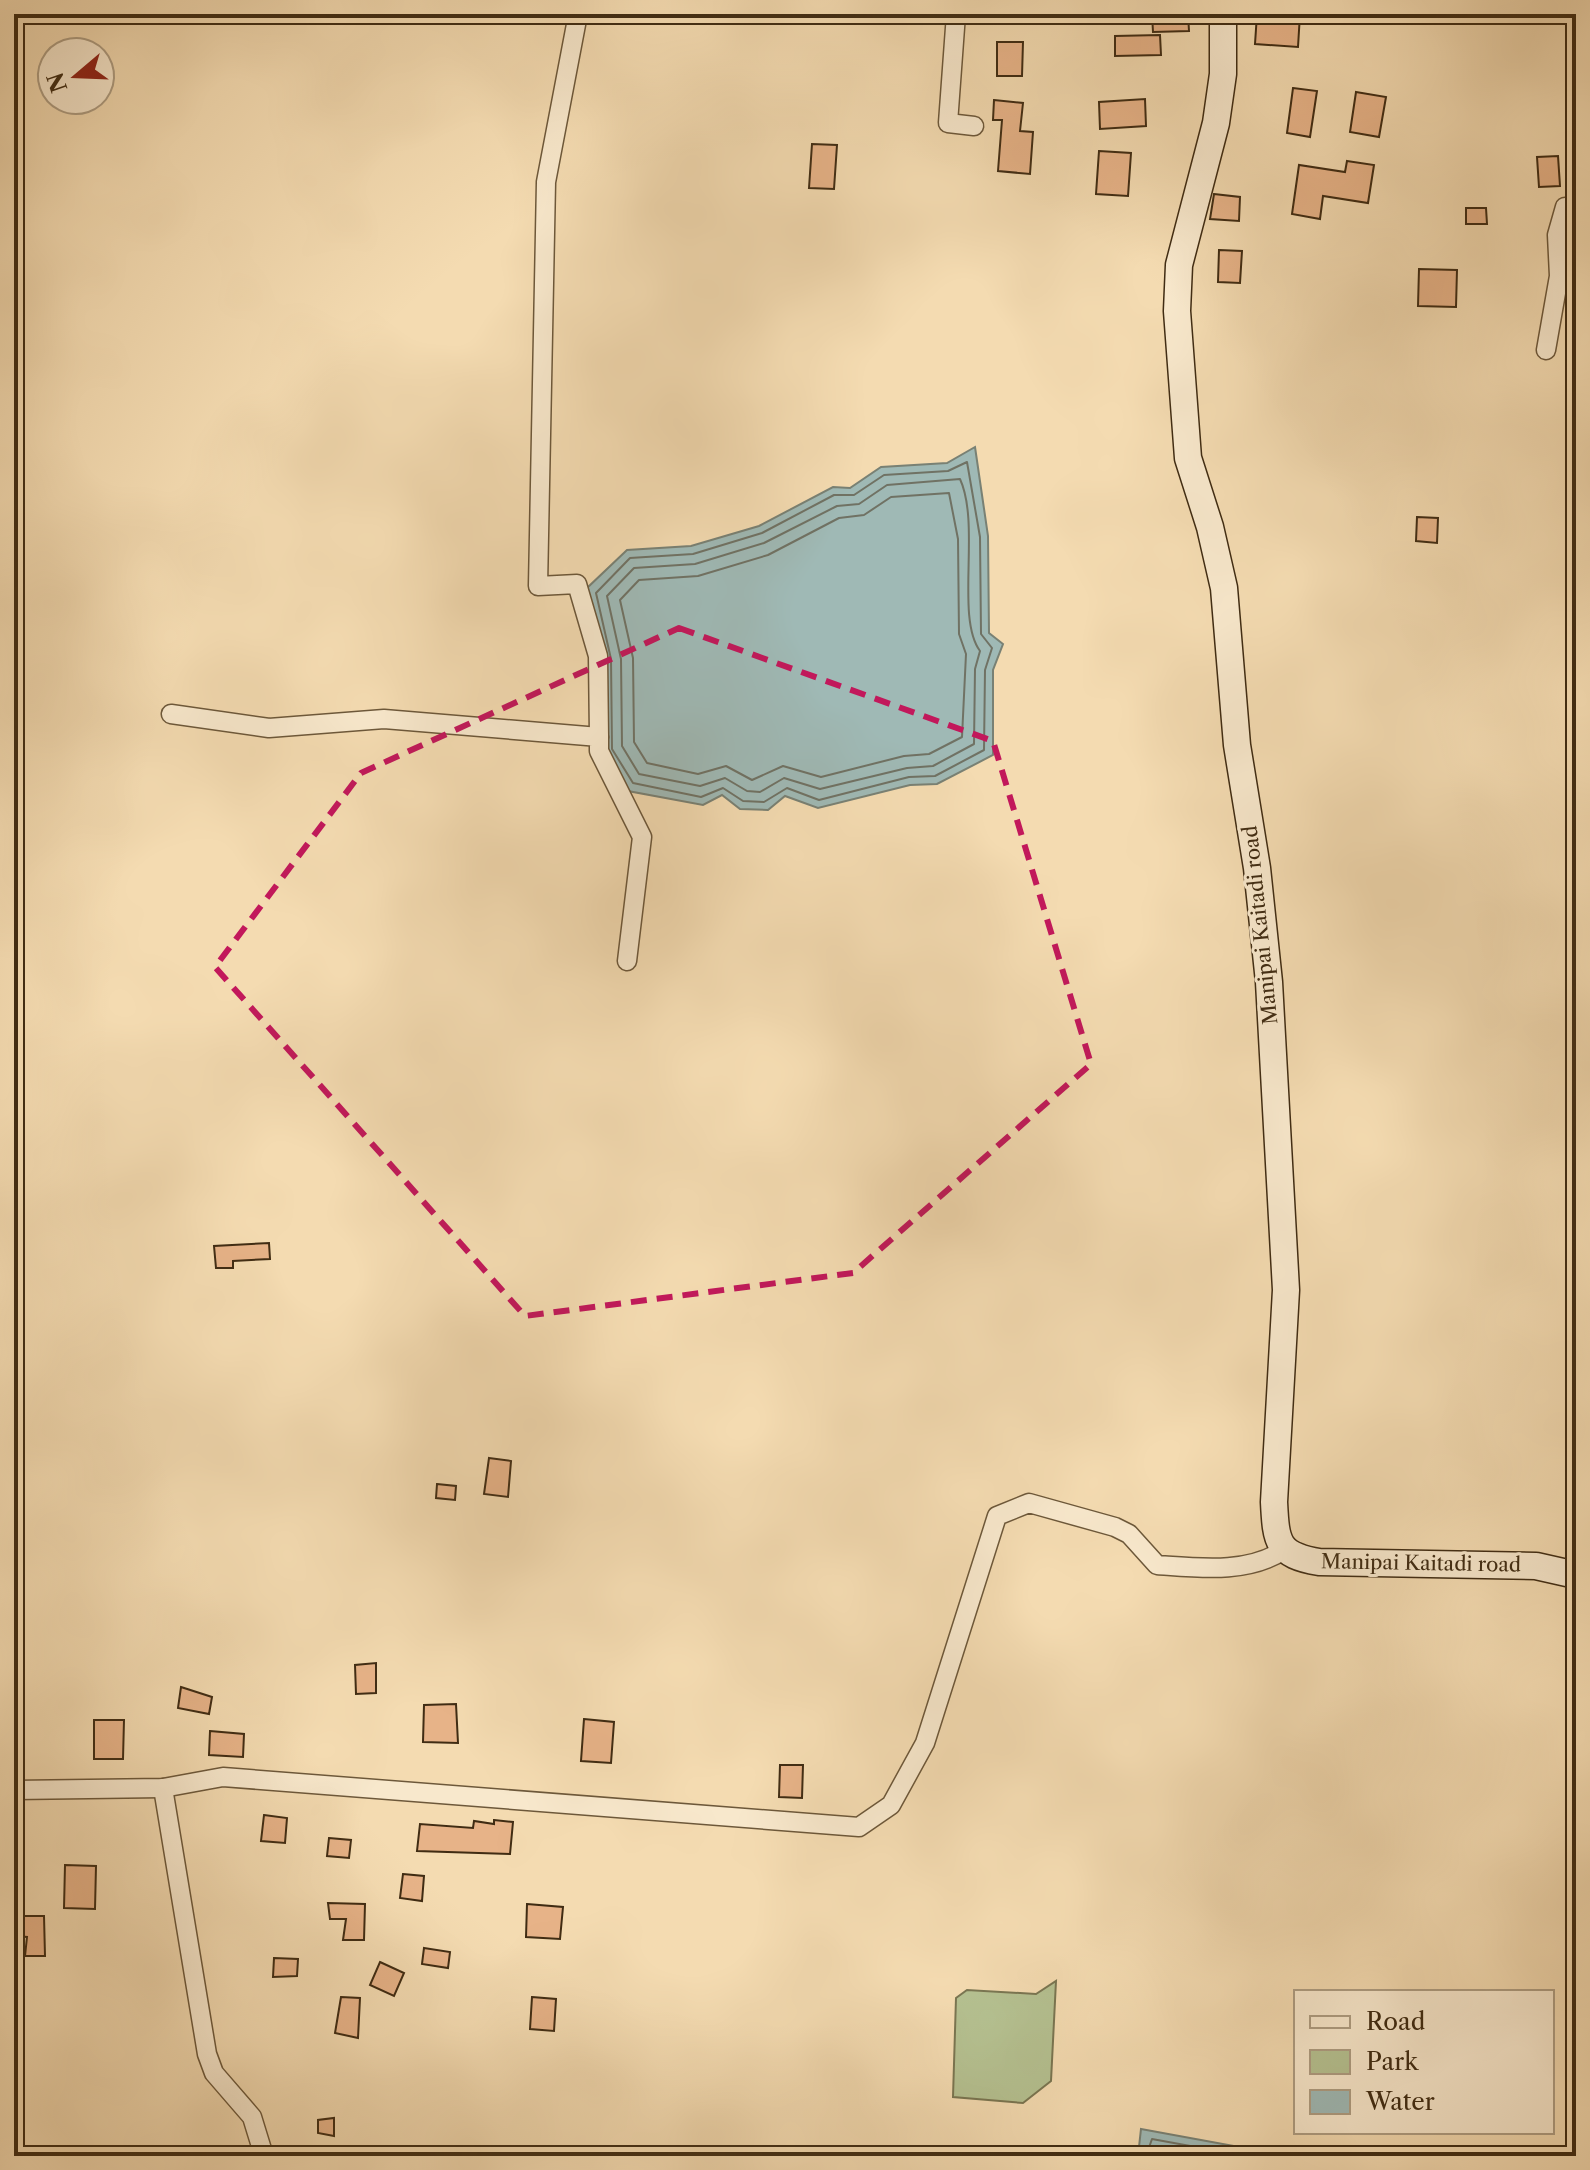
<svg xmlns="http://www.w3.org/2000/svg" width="1590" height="2170" viewBox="0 0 1590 2170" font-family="'Libre Caslon Text',serif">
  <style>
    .green { fill: #b5c191; stroke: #7a7652; stroke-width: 2 }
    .water { fill: #9fb9b5; stroke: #798174; stroke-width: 2 }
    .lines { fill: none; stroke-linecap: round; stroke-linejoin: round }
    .shore { stroke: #707264; stroke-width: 2 }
    .building { fill: #e7b388; stroke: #402c13; stroke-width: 2 }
    .minor-casing { stroke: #6d583a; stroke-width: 21 }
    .secondary-casing { stroke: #402c13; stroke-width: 29 }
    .minor { stroke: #f8e8cc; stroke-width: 18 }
    .secondary { stroke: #f8e8cc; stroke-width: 26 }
    .marked { fill: none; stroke: #c2185b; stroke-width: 6; stroke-dasharray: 16 10; stroke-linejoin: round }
    .labels { text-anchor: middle; stroke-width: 6; stroke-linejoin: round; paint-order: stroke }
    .street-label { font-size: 20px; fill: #402c13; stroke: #f8e8cc }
  </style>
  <rect width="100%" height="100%" fill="#f4dbb1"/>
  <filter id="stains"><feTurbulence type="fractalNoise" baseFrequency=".0025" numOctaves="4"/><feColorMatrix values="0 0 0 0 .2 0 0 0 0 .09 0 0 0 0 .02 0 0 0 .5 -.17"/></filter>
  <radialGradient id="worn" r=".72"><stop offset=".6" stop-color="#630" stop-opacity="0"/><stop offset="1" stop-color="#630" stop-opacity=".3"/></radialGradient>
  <path class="green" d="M1056,1981L1051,2081L1023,2103L953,2097L956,1998L967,1990L1036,1994Z"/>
  <g class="water">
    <path d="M975,447L988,536L989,633L1003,644L993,670V755L937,784L910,785L818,808L785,796L768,810L740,809L722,795L703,805L628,791L604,752L586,589L627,550L691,546L759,526L833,487L850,488L881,467L947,463Z"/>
    <path d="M1141,2129L1289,2156H1138Z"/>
  </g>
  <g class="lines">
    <g class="shore">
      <path d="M967,462L980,537L981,634L992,648L985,670L984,750L935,776L909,777L819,800L787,788L764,802L743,801L723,788L701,797L633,783L612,749L611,659L596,593L630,558L693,554L762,533L834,495H854L884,475L948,471Z"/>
      <path d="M960,479C981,525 955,617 980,651L975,669L974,744L933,766L907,768L820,789L784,778L760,792L747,791L725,778L700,786L639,774L622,746L621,659L607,596L634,568L695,564L764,543L837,506L859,504L887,485Z"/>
      <path d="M949,493L958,539L959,634L966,654L962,737L929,754L904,756L821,777L783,766L752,780L726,766L698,774L647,763L634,742L633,658L620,600L639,580L698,576L768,555L839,518L864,515L891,497Z"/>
      <path d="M1146,2156L1152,2139L1245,2156"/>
    </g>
  </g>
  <g class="building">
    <path d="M1152,14H1188L1189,31L1153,32Z"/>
    <path d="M1257,14H1300L1298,47L1255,44Z"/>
    <path d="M1160,35L1161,55L1115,56V36Z"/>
    <path d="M997,42H1023L1022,76H997Z"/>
    <path d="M1293,88L1317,91L1310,137L1287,133Z"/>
    <path d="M1356,92L1386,97L1379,137L1350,132Z"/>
    <path d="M1145,99L1146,126L1100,129L1099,102Z"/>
    <path d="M994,100L1023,103L1020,131L1033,132L1030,174L998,171L1002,120H993Z"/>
    <path d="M812,144L837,145L834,189L809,188Z"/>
    <path d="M1099,151L1131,153L1128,196L1096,194Z"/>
    <path d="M1558,156L1560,186L1539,187L1537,157Z"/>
    <path d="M1347,161L1374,165L1368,203L1323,196L1320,219L1292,214L1299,165L1345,172Z"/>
    <path d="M1214,194L1240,197L1239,221L1210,219Z"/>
    <path d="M1466,208H1486L1487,224H1466Z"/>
    <path d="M1219,250L1242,251L1240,283L1218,282Z"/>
    <path d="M1419,269L1457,270L1456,307L1418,306Z"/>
    <path d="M1417,517L1438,518L1437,543L1416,541Z"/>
    <path d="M269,1243L270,1259L233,1261V1268H216L214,1246Z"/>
    <path d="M489,1458L511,1461L508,1497L484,1494Z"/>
    <path d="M437,1484L456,1486L455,1500L436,1498Z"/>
    <path d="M376,1663V1693L356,1694L355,1665Z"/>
    <path d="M181,1687L212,1697L209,1714L178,1708Z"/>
    <path d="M456,1704L458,1743L423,1742L424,1705Z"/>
    <path d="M584,1719L614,1722L611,1763L581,1761Z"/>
    <path d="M94,1720H124L123,1759H94Z"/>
    <path d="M210,1731L244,1734L243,1757L209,1755Z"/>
    <path d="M780,1765H803L802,1798L779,1797Z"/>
    <path d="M264,1815L287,1818L285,1843L261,1841Z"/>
    <path d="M494,1820L513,1822L510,1854L417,1851L420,1824L473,1828L474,1821L494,1824Z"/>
    <path d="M329,1838L351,1840L349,1858L327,1856Z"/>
    <path d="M65,1865L96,1866L95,1909L64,1908Z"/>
    <path d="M403,1874L424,1876L422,1901L400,1898Z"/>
    <path d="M328,1903L365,1904L364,1940H343L346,1919H330Z"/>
    <path d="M527,1904L563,1907L560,1939L526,1937Z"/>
    <path d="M14,1916H44L45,1956H25L27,1937L14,1936Z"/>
    <path d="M424,1948L450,1952L448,1968L422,1964Z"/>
    <path d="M274,1958L298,1959L297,1976L273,1977Z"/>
    <path d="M380,1962L404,1973L394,1996L370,1985Z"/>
    <path d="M341,1997L360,1998L358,2038L335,2033Z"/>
    <path d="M532,1997L556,1999L554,2031L530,2029Z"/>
    <path d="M334,2118V2136L318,2133V2120Z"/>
  </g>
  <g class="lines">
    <g class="minor-casing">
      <g id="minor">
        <path d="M578,14L546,182L538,586L577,584L598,656L599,737"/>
        <path d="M956,14L948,123L974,126"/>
        <path d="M1546,350L1559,276L1557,235L1565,207H1576"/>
        <path d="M171,714L269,728L384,719L599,737V751L642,837L627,961"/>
        <path d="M163,1788L207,2054L214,2073L252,2117L264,2156"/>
        <path d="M14,1790L163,1788L223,1777L859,1827L891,1805L925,1743L997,1516L1029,1503L1115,1527L1129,1534L1157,1565C1200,1568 1247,1574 1284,1550"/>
      </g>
    </g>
    <g class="secondary-casing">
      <path id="secondary" d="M1223,14V74L1216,123L1179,265L1177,311L1188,458L1210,527L1224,588L1237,745L1257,868L1269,982L1286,1290L1274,1502C1276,1542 1277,1555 1319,1562L1536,1566L1576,1575"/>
    </g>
    <use href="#minor" class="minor"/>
    <use href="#secondary" class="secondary"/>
  </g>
  <path class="marked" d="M679,628L993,741L1091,1064L853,1273L525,1316L215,967L361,773Z"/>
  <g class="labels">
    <g class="street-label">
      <text transform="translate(1260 925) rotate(-96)" y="7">Manipai Kaitadi road</text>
      <text transform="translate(1421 1563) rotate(1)" y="7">Manipai Kaitadi road</text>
    </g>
  </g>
  <rect width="1590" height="2170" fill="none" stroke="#f4dbb1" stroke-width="48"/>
  <rect x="16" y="16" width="1558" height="2138" fill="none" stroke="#402c13" stroke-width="4"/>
  <rect x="24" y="24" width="1542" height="2122" fill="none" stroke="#402c13" stroke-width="2"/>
  <rect x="1294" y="1990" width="260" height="144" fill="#f8e8cc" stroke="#ae9d82" stroke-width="2"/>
  <rect x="1310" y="2016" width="40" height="12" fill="#f8e8cc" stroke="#ae9d82" stroke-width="2"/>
  <text x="1366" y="2030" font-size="24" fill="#402c13">Road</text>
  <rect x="1310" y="2050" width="40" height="24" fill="#b5c191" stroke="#ae9d82" stroke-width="2"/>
  <text x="1366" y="2070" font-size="24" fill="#402c13">Park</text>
  <rect x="1310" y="2090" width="40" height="24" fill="#9fb9b5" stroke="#ae9d82" stroke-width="2"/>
  <text x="1366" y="2110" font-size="24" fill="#402c13">Water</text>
  <g transform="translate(76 76) rotate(251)"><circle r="38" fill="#f8e8cc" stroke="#ae9d82" stroke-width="2"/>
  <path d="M0-6L14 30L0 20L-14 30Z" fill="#8f2418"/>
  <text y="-12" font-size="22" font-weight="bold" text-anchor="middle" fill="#402c13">N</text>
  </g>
  <rect width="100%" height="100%" filter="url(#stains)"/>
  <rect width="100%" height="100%" fill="url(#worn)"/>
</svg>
